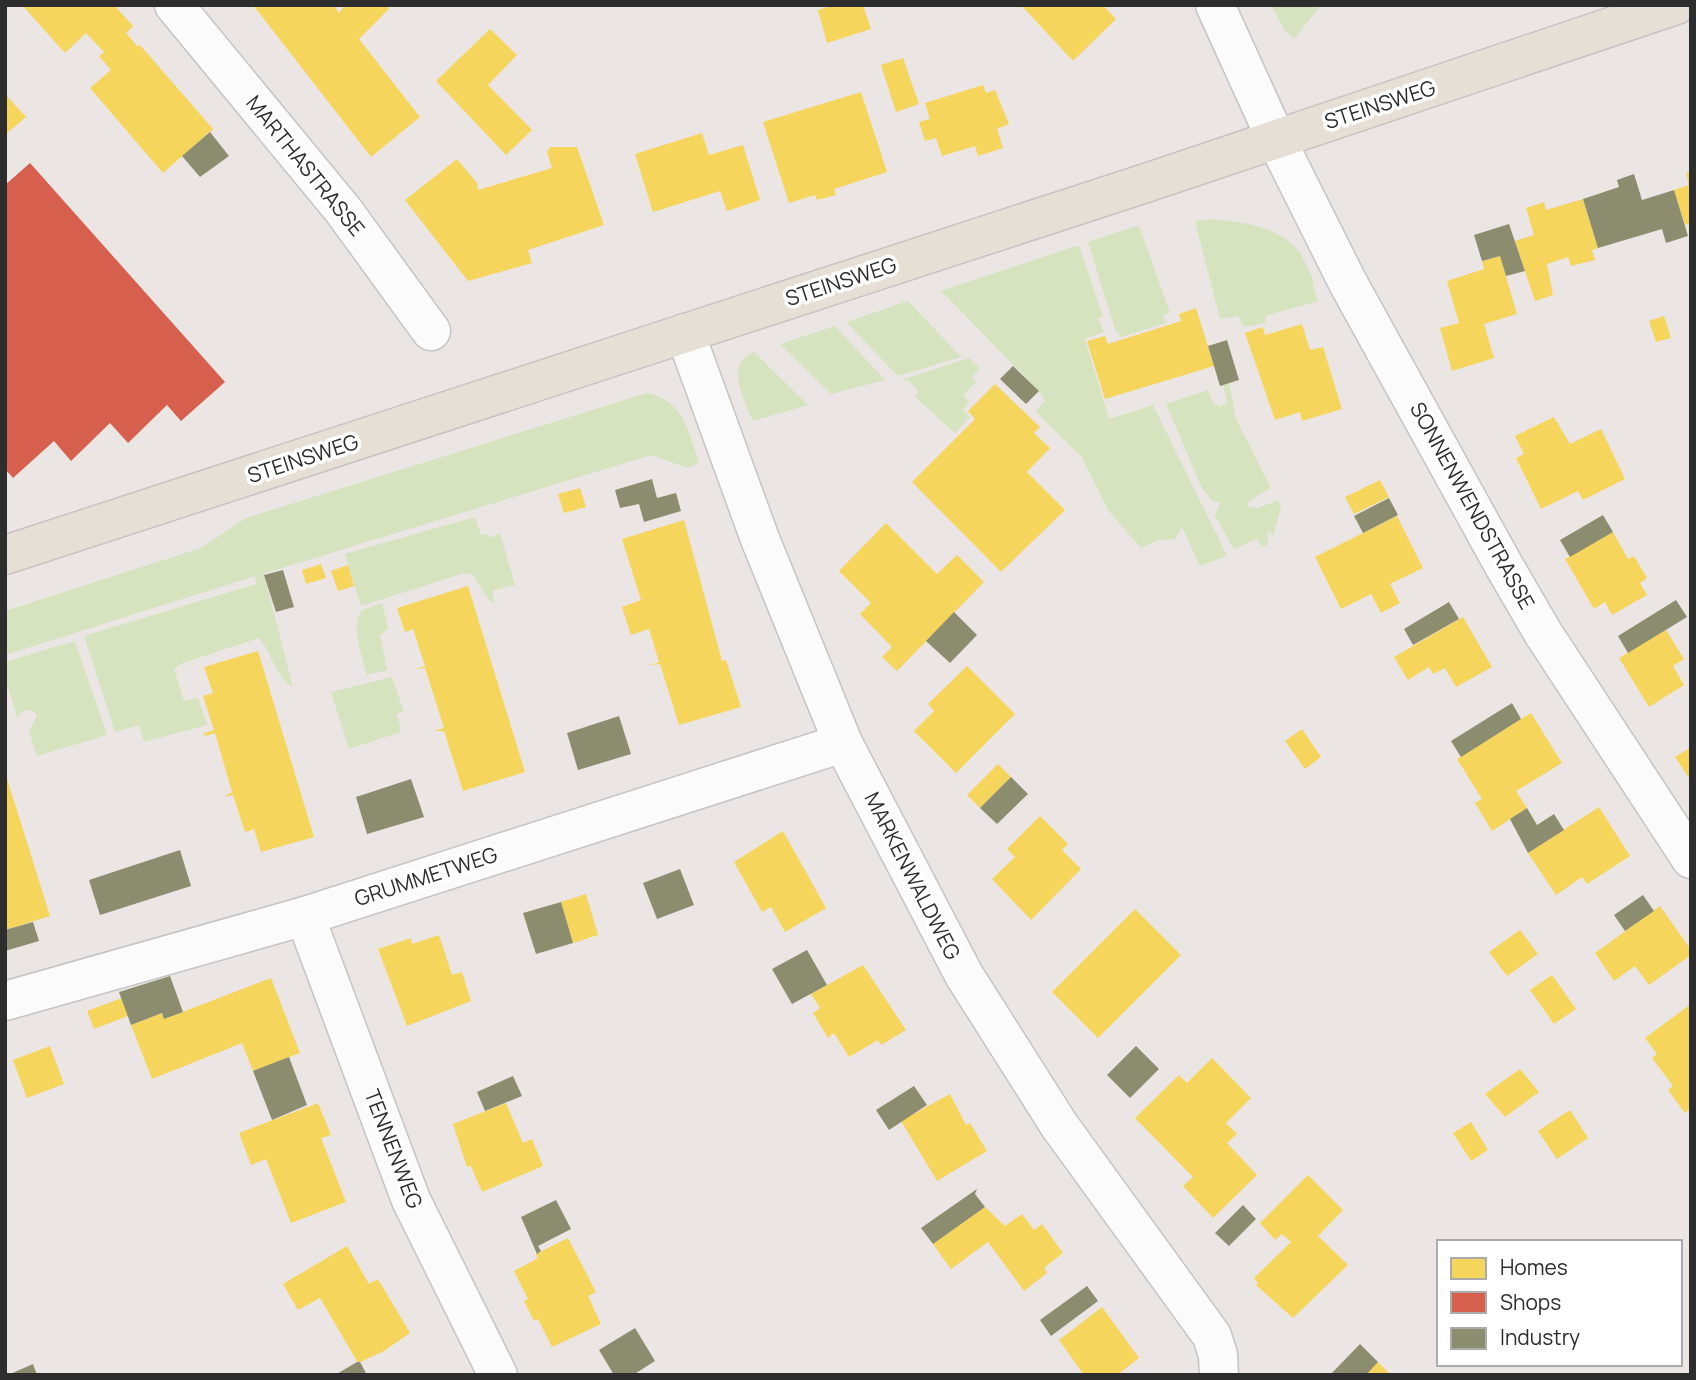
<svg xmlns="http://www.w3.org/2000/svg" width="1696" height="1380" viewBox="0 0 1696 1380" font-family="Manrope,sans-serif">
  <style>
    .green { fill: #d5e3bf }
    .homes { fill: #f6d55c }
    .shops { fill: #d6604d }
    .industry { fill: #8c8c6e }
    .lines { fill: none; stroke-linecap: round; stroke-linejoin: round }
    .minor-casing { stroke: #c5c3c4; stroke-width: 41 }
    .major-casing { stroke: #c6c4c3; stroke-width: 41 }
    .minor { stroke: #fcfbfb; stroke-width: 38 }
    .major { stroke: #e6dfd6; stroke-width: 38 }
    .labels { text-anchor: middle; stroke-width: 7; stroke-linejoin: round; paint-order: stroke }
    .street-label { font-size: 21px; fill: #2d2d2d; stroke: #fff }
  </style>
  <rect width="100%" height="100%" fill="#ebe6e4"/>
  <g class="green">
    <path d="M1271,5H1321L1294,39L1285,31Z"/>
    <path d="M1213,219C1241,222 1276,226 1296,248C1304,257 1309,271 1314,282L1312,284L1318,301L1266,316L1265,323L1244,327L1238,316L1220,319L1195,221Z"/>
    <path d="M1139,225L1170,313L1163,315L1166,323L1121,337L1115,329L1088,242Z"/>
    <path d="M1079,245L1103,317L1098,318L1104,332L1085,339L1109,419L1153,405L1227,556L1200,566L1182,527L1175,539L1158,540L1141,548L1108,510L1081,456L1035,411L1045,401L1039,391L941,291Z"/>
    <path d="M908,301L961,357L898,376L846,322Z"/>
    <path d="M835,326L885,380L831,394L780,344Z"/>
    <path d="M754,352L808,405L753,421C745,401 723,365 754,352Z"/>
    <path d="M969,358L980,368L972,377L976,382L963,395L969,402L963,410L970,417L955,433L915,397L919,392L908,380H901Z"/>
    <path d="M1229,383L1236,419L1271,488L1247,502L1249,507L1258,508L1278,500L1281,508L1273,536L1270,531L1267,533L1268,544L1263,547L1256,539L1234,549L1215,516L1221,502H1213L1202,488L1166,404L1208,390L1213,402L1220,407L1227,402L1223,385Z"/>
    <path d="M647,393C683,400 689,432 699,463L688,468L651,455L259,575H264L293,687C274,676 273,654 259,638L180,664L174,669L184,701L198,698L207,725L144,742L139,725L115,732L84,636L256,584L255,576L5,655V611L201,548L246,518Z"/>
    <path d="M475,517L481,535L487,534L490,538L500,533L515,585L492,591L495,604L488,599L472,574L464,573L361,606L345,554Z"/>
    <path d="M382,603L388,628L380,636L387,670L367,675C362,654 350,630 362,610Z"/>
    <path d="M75,641L107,735L37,756L29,731L37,716L34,711L25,710L17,717L8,687H5V662Z"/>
    <path d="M392,677L404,712L397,714L401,732L349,749L331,692Z"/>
  </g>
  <g class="homes">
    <path d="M22,5H114L133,26L126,33L138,47L140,45L213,129L163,173L90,88L111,70L99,56L104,52L86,33L65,53Z"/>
    <path d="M253,5H333L339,13L345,5H386L389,9L359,39L420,117L371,157Z"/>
    <path d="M834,5H863L871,29L827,43L818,10Z"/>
    <path d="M1021,5H1103L1116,19L1073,61Z"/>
    <path d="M490,29L517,55L488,85L532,130L506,155L436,81Z"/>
    <path d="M903,58L919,104L896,112L881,65Z"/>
    <path d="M983,85L986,93L995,90L1009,124L997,129L1003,148L978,156L975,146L942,156L936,138L925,141L919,122L930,119L925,103Z"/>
    <path d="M861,92L887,172L834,189L836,195L817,200L815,195L789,203L763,122Z"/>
    <path d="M5,94L26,117L5,135Z"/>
    <path d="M702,133L709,155L743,145L760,200L727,211L720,191L653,212L635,154Z"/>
    <path d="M550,147H577L604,225L528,250L532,263L468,281L405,200L457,159L477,183L478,190L552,168L547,152Z"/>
    <path d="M1691,172V223L1685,225L1674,190L1689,185L1686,173Z"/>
    <path d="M1583,199L1598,248L1592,250L1595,260L1571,266L1568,257L1547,264L1553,295L1535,301L1515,241L1534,235L1526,208L1544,202L1546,210Z"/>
    <path d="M1500,256L1517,314L1484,324L1494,358L1452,371L1440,328L1459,323L1447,281L1484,269L1482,261Z"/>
    <path d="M1196,308L1214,366L1105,399L1087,341L1105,336L1108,344L1181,321L1179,314Z"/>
    <path d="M1664,316L1671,338L1656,342L1649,321Z"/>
    <path d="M1302,324L1310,350L1323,347L1342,409L1302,421L1300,412L1275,420L1245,333L1263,327L1265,335Z"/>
    <path d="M995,384L1040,427L1034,433L1050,448L1027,472L1065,510L1001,572L912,482L975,419L968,411Z"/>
    <path d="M1554,417L1570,444L1601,429L1625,479L1583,500L1578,491L1541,509L1516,458L1524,454L1515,436Z"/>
    <path d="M1380,480L1389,497L1354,514L1345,497Z"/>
    <path d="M580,488L586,507L564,513L558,494Z"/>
    <path d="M1397,516L1423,568L1390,584L1400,603L1381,613L1371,594L1341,609L1315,557Z"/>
    <path d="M684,520L722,661L726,660L741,707L679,725L660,664L650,665L659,662L649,629L631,635L622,607L641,600L622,539Z"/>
    <path d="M886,523L937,574L957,555L984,582L897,671L882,657L892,647L860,614L871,603L839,571Z"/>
    <path d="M1613,532L1628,559L1634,556L1647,578L1640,583L1647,595L1612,615L1605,602L1594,609L1565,559Z"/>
    <path d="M321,564L326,578L306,584L302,570Z"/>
    <path d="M348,565L354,586L338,591L331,571Z"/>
    <path d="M468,586L525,772L463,791L444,731H434L444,728L425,668L415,669L425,666L413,629L405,632L397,608Z"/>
    <path d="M1463,617L1492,667L1456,687L1445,668L1433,674L1429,667L1408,680L1394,657Z"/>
    <path d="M1666,630L1684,659L1673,666L1684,685L1649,707L1619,658Z"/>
    <path d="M258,651L314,837L261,852L254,829L245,832L233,795L224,797L232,792L215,733L205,736L204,733L214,730L203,696L213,693L204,667Z"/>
    <path d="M967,666L1015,714L956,773L914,731L934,711L928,704Z"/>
    <path d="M1531,713L1562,763L1516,791L1527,808L1492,831L1475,803L1482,799L1457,759Z"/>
    <path d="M1302,729L1321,757L1305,769L1285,741Z"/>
    <path d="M1691,747V781L1675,757Z"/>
    <path d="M998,764L1011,777L980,808L967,795Z"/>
    <path d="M5,772L50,916L5,930Z"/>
    <path d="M1599,807L1630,856L1587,884L1582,877L1556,895L1528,853Z"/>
    <path d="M1040,816L1068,844L1062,850L1081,869L1031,920L992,879L1015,857L1007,849Z"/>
    <path d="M783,831L826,908L785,932L771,907L762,912L734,862Z"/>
    <path d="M586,894L598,935L573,943L561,902Z"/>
    <path d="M1660,906L1691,950V955L1649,985L1635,966L1614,981L1595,953Z"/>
    <path d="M1135,909L1181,955L1098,1038L1052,992Z"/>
    <path d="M1520,930L1538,954L1507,976L1489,952Z"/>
    <path d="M439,935L452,975L462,972L471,1001L407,1026L378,949L411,938L412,944Z"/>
    <path d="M863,965L906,1030L881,1045L878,1040L849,1057L834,1033L828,1038L813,1013L820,1008L811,994Z"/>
    <path d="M1552,975L1576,1009L1554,1024L1530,990Z"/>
    <path d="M271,978L300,1053L253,1071L242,1043L152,1079L131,1025L162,1013L164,1019Z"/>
    <path d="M122,998L128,1016L94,1029L87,1011Z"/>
    <path d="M1691,1004V1108L1685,1113L1668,1090L1673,1086L1652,1058L1657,1054L1645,1038Z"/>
    <path d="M50,1046L64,1084L27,1098L13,1060Z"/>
    <path d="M1212,1058L1251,1098L1226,1123L1237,1134L1227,1143L1257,1175L1213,1218L1183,1186L1193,1177L1135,1118L1179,1075L1187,1083Z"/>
    <path d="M1520,1069L1539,1092L1505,1117L1485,1094Z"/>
    <path d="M950,1094L966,1125L970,1123L987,1151L937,1181L901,1121Z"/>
    <path d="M318,1103L331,1135L321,1138L346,1202L291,1223L266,1159L251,1165L239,1133Z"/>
    <path d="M506,1103L523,1143L532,1139L543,1166L482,1192L471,1166L467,1167L453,1124Z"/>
    <path d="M1570,1110L1588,1138L1557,1159L1538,1131Z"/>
    <path d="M1471,1122L1488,1150L1471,1161L1453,1133Z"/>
    <path d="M1308,1175L1343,1210L1318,1236L1348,1265L1293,1318L1256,1285L1258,1283L1254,1278L1291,1242L1282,1234L1275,1240L1260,1223Z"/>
    <path d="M985,1207L1005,1226L1022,1214L1034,1230L1042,1224L1063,1253L1044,1268L1047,1273L1024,1291L988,1242L951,1269L933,1244Z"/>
    <path d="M568,1238L596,1292L588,1296L601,1324L552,1347L538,1319L534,1321L524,1301L528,1299L514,1271L538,1258L536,1254Z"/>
    <path d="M347,1246L369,1284L378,1279L410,1333L384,1351L358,1363L320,1298L298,1310L283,1284Z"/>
    <path d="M1102,1307L1139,1358L1117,1375H1084L1059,1340Z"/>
    <path d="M1378,1362L1391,1375H1366Z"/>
  </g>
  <path class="shops" d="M30,163L225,382L181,421L167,405L128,443L110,423L71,461L54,441L13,478L5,469V185Z"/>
  <g class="industry">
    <path d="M210,132L229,156L200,177L182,156Z"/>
    <path d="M1634,174L1642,200L1674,190L1688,236L1666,243L1662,229L1598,248L1583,199L1619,187L1617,180Z"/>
    <path d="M1509,224L1525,271L1506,276L1500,256L1482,261L1474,235Z"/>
    <path d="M1227,340L1239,380L1220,386L1208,346Z"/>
    <path d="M1013,366L1039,391L1026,404L1000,379Z"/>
    <path d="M652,479L657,498L676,493L681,511L644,522L639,504L620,508L615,490Z"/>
    <path d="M1389,498L1398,515L1363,533L1354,516Z"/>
    <path d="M1603,515L1613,532L1570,557L1560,540Z"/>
    <path d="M283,570L294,607L276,612L264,575Z"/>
    <path d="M1676,600L1687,617L1628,653L1618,636Z"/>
    <path d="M1449,602L1459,619L1413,645L1404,629Z"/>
    <path d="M954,612L977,635L950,663L926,641Z"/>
    <path d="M1512,703L1521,719L1461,757L1451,741Z"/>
    <path d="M619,716L631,754L578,770L567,733Z"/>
    <path d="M1011,777L1028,794L997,824L980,808Z"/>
    <path d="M411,779L424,817L367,834L356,797Z"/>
    <path d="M1527,808L1537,825L1554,814L1564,830L1528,853L1510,819Z"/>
    <path d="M180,850L191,886L100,915L89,880Z"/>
    <path d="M680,869L694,905L657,919L643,883Z"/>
    <path d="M1643,895L1654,911L1625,931L1614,915Z"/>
    <path d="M561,902L573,943L536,954L523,913Z"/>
    <path d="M33,922L39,941L5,951V930Z"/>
    <path d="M807,950L827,985L792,1004L772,969Z"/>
    <path d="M170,976L183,1012L164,1019L162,1013L131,1025L119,992Z"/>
    <path d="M1136,1046L1159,1069L1130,1098L1107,1075Z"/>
    <path d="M289,1057L307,1105L272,1120L253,1071Z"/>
    <path d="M513,1076L522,1096L485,1111L477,1092Z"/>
    <path d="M914,1086L927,1105L889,1130L876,1110Z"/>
    <path d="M977,1189L975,1194L985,1207L933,1244L921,1228Z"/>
    <path d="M556,1200L571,1229L538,1246L541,1251L537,1254L521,1217Z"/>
    <path d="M1243,1205L1256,1219L1229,1246L1215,1233Z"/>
    <path d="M1087,1286L1098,1301L1051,1336L1040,1320Z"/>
    <path d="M635,1328L655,1361L633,1375H614L599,1350Z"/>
    <path d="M1360,1344L1378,1362L1366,1375H1330Z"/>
    <path d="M357,1362H360L367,1375H335Z"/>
    <path d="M33,1364L37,1375H8Z"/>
  </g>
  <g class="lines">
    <g class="minor-casing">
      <g id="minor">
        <path d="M174,5L343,210L431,331"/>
        <path d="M1215,5L1276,139L1348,283L1503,564L1543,633L1691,859"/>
        <path d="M685,333L760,539L843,743L964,975L1059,1125L1212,1336L1218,1355L1219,1375"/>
        <path d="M305,916L411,1200L498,1375"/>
        <path d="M5,1001L305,916L843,743"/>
      </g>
    </g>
    <g class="major-casing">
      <path id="major" d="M5,555L1149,182L1676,5"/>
    </g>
    <use href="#minor" class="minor"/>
    <use href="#major" class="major"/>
  </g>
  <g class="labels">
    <g class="street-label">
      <text transform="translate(1380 105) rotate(-18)" y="7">STEINSWEG</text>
      <text transform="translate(305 166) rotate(51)" y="7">MARTHASTRASSE</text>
      <text transform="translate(841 282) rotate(-18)" y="7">STEINSWEG</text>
      <text transform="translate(303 459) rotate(-18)" y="7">STEINSWEG</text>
      <text transform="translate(1472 506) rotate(61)" y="7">SONNENWENDSTRASSE</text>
      <text transform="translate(912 876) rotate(63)" y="7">MARKENWALDWEG</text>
      <text transform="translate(426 877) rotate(-18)" y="7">GRUMMETWEG</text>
      <text transform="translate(393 1149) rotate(69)" y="7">TENNENWEG</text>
    </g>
  </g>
  <rect width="1696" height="1380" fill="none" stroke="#2d2d2d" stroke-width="14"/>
  <rect x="1437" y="1240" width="245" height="126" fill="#ffffff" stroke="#ababab" stroke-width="2"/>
  <rect x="1451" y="1258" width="35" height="21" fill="#f6d55c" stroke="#ababab" stroke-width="2"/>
  <text x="1500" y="1275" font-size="21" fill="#2d2d2d">Homes</text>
  <rect x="1451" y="1292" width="35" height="21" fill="#d6604d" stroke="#ababab" stroke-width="2"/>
  <text x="1500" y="1310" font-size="21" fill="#2d2d2d">Shops</text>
  <rect x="1451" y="1328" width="35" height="21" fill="#8c8c6e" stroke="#ababab" stroke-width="2"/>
  <text x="1500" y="1345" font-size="21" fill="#2d2d2d">Industry</text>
</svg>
